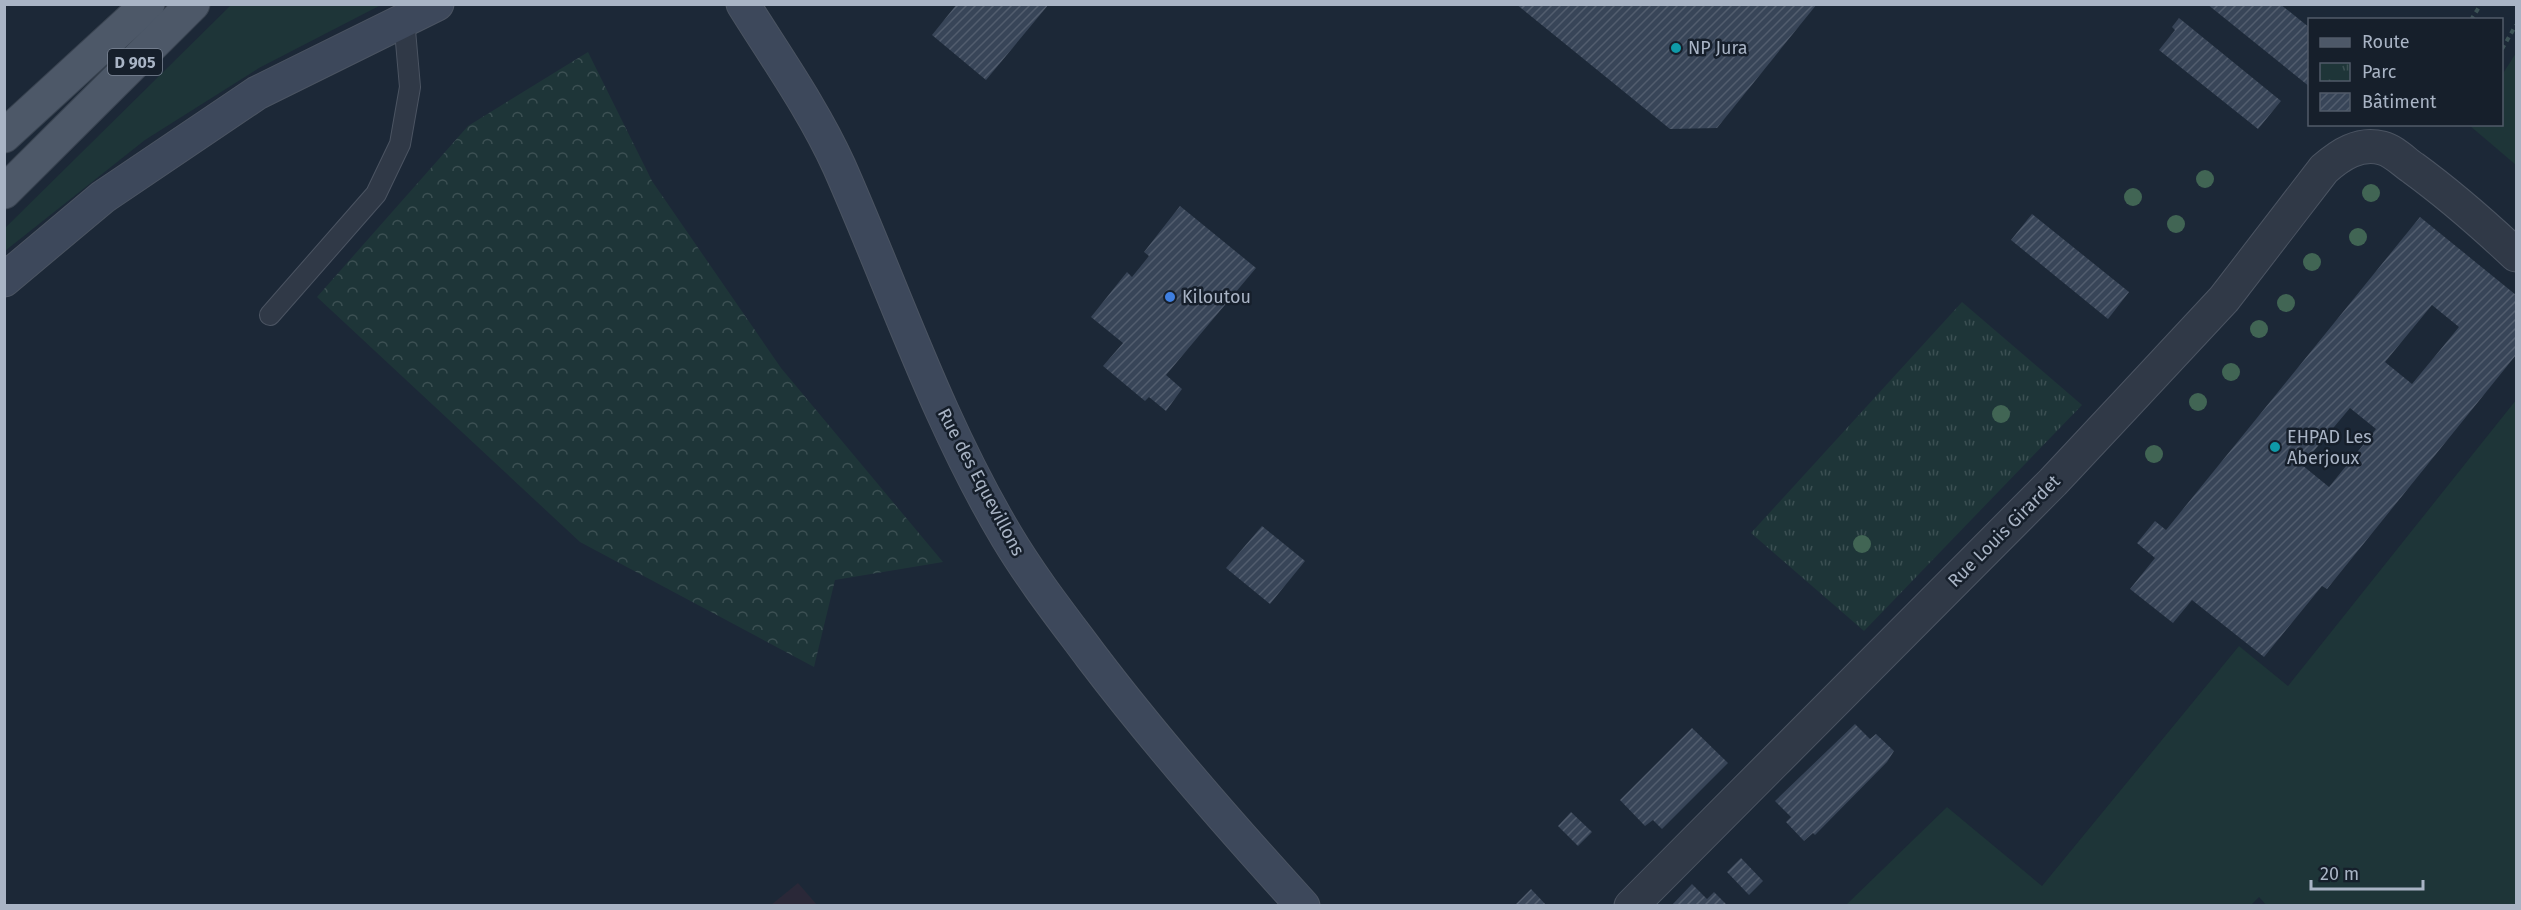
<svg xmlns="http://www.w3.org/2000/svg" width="2521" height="910" viewBox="0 0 2521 910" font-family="'Fira Sans',sans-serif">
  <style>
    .medical { fill: #2a2838 }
    .green { fill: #1e3538 }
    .forest { fill: url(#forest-crowns) }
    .park { fill: url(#park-tufts) }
    .building { fill: url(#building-hatch); fill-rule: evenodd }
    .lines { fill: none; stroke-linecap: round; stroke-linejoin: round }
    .lane-casing { stroke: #4b5462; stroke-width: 22 }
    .street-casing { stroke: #4b5462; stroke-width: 35 }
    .secondary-casing { stroke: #4b5462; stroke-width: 35 }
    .primary-casing { stroke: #394350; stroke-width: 35 }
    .path { stroke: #3c5255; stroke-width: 4; stroke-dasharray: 4.5 4.5; stroke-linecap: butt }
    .lane { stroke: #303947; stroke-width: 20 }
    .street { stroke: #303947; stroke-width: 33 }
    .secondary { stroke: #3d485b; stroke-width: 33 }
    .primary { stroke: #4d5868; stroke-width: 33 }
    .tree { fill: #416554 }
    .culture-dot { fill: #0f9aa8; stroke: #161f2b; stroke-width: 2 }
    .shop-dot { fill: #3f7fe0; stroke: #161f2b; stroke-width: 2 }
    .labels { text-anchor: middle; stroke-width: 5; stroke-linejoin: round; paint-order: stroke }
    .shield { fill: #161f2b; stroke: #7d8797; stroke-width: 1.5 }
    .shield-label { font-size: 16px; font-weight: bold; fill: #a9b4c5 }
    .poi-label { font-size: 18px; fill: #a9b4c5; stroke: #161f2b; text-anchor: start }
    .street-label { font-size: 18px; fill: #a9b4c5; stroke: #161f2b }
  </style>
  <defs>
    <pattern id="forest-crowns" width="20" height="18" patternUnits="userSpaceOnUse" patternTransform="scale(1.5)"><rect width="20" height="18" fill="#1e3538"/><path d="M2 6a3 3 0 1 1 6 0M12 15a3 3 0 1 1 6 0" fill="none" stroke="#3c5053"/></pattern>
    <pattern id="park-tufts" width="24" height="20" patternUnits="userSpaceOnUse" patternTransform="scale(1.5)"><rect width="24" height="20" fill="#1e3538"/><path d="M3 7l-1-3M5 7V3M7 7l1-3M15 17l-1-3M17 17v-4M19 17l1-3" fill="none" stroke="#3c5053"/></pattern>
    <pattern id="building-hatch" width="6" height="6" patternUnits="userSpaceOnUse" patternTransform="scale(1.5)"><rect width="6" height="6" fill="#384558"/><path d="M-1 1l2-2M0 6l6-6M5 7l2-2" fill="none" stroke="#525d6e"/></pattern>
  </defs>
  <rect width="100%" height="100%" fill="#1c2837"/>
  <path class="medical" d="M798,883L817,905H771Z"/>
  <g class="green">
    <path d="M231,5H381L259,68L145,140L5,251V228Z"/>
    <path d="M2516,53V165L2469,125L2502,124V75Z"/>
    <path d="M2516,400V905L2267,906L2259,897L2250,906L1846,905L1947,807L2042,886L2239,646L2288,686Z"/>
  </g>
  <path class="forest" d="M588,52L652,181L781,368L943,562L835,580L814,667L580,542L317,297L468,126Z"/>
  <path class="park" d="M1962,302L2082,405L1864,631L1751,533Z"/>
  <g class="building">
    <path d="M957,4H1049L986,80L932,35Z"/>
    <path d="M1516,4H1817L1717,128L1670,129Z"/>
    <path d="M2207,4H2280L2310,28V87Z"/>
    <path d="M2179,18L2281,101L2258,129L2159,50L2175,30L2172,27Z"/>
    <path d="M1180,206L1256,268L1166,375L1182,389L1166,411L1149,397L1145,401L1103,366L1123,343L1091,317L1127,272L1132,277L1149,256L1144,252Z"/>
    <path d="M2032,214L2129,292L2108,319L2011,240Z"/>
    <path d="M2420,217L2516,295V355L2327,589L2322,586L2264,657L2192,600L2173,623L2130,589L2155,558L2137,543L2155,521L2166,530ZM2432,305L2459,327L2412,384L2385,362ZM2350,408L2376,429L2329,487L2302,465Z"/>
    <path d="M1262,526L1305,561L1270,604L1226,568Z"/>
    <path d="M1855,724L1870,739L1876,734L1894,751L1887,762L1815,835L1813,833L1804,841L1786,822L1791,817L1775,801Z"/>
    <path d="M1692,728L1728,763L1662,829L1653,820L1645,826L1620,800Z"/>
    <path d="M1571,812L1592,832L1578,846L1558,826Z"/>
    <path d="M1741,858L1763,881L1749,895L1727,872Z"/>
    <path d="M1692,884L1707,899L1714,892L1728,906H1671Z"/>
    <path d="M1531,889L1547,906H1514Z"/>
  </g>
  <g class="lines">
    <g class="lane-casing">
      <path id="lane" d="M270,315L376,194L400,144L410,87L404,19"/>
    </g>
    <g class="street-casing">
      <path id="street" d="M1631,906L2053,482L2127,403L2224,299L2324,169C2340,155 2359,142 2382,148C2394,151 2404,162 2413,168C2450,195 2483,224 2516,255"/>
    </g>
    <g class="secondary-casing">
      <g id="secondary">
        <path d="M743,4C776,57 813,109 839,166C894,290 937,420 1007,537C1032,579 1062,617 1091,656C1157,743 1229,825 1303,906"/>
        <path d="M4,280L103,197L257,93L437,4"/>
      </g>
    </g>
    <g class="primary-casing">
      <g id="primary">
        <path d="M4,136L148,4"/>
        <path d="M4,192L193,4"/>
      </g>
    </g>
    <g class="path">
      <path d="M2471,20L2481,4"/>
      <path d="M2502,49L2516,25"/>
    </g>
    <use href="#lane" class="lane"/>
    <use href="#street" class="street"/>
    <use href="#secondary" class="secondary"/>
    <use href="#primary" class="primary"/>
  </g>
  <g class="tree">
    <circle cx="2205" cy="179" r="9"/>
    <circle cx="2371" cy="193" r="9"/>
    <circle cx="2133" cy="197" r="9"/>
    <circle cx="2176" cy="224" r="9"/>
    <circle cx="2358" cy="237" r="9"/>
    <circle cx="2312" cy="262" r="9"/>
    <circle cx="2286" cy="303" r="9"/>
    <circle cx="2259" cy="329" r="9"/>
    <circle cx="2231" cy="372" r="9"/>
    <circle cx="2198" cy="402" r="9"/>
    <circle cx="2001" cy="414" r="9"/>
    <circle cx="2154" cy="454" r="9"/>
    <circle cx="1862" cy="544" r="9"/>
  </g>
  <g class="culture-dot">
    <circle cx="1676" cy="48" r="6"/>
    <circle cx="2275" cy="447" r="6"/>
  </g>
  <circle class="shop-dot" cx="1170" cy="297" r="6"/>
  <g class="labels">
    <rect class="shield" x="108" y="49" width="54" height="26" rx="4.5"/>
    <g class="shield-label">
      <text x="135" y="68">D 905</text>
    </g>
    <g class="poi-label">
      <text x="1688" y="54">NP Jura</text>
      <text x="1182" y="303">Kiloutou</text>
      <text x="2287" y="443">EHPAD Les<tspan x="2287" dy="21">Aberjoux</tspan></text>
    </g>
    <g class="street-label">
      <text transform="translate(981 482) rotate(62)" y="6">Rue des Equevillons</text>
      <text transform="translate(2004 531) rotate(-45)" y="6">Rue Louis Girardet</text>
    </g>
  </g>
  <rect width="2521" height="910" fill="none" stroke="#a9b4c5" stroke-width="12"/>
  <rect x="2308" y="18" width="195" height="108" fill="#161f2b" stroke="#515b69" stroke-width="1.5"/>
  <rect x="2320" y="38" width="30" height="9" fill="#4d5868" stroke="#515b69" stroke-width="1.5"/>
  <text x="2362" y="48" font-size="18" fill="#a9b4c5">Route</text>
  <rect x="2320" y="63" width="30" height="18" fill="url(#park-tufts)" stroke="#515b69" stroke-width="1.5"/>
  <text x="2362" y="78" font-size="18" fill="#a9b4c5">Parc</text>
  <rect x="2320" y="93" width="30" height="18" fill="url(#building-hatch)" stroke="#515b69" stroke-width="1.5"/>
  <text x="2362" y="108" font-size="18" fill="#a9b4c5">Bâtiment</text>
  <path d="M2311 880v9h112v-9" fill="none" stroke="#a9b4c5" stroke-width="3"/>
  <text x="2320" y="880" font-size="18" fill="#a9b4c5" stroke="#161f2b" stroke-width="4.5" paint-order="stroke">20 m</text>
</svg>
